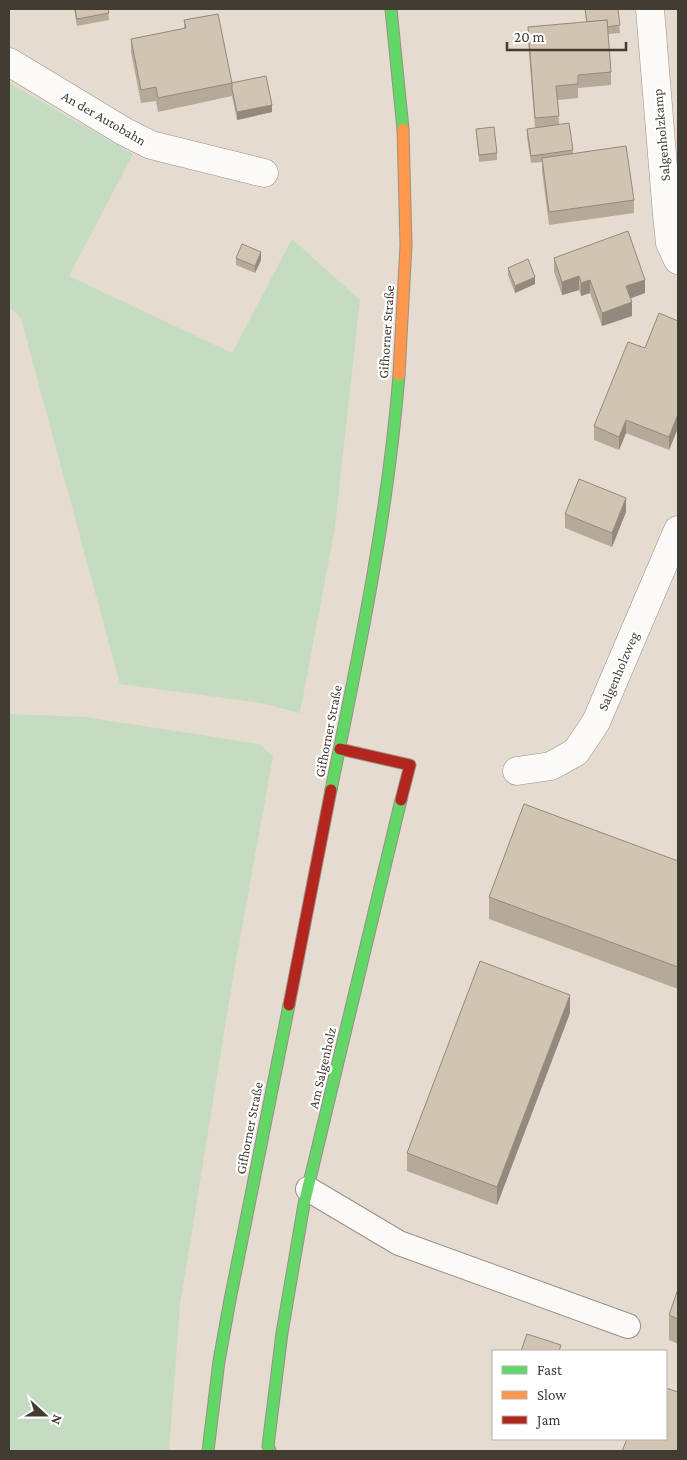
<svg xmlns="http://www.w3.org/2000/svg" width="687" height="1460" viewBox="0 0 687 1460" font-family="'Crimson Pro',serif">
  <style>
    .green { fill: #c6dcc2 }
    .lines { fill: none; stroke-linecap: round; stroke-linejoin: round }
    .lane-casing { stroke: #999188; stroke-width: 26 }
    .street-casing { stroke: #999188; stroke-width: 29 }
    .fast-casing { stroke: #999188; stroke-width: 13 }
    .slow-casing { stroke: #999188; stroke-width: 13 }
    .jam-casing { stroke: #999188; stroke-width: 13 }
    .lane { stroke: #fbfaf8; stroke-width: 24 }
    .street { stroke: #fbfaf8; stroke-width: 28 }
    .fast { stroke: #63d668; stroke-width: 11 }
    .slow { stroke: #ff974d; stroke-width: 11 }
    .jam { stroke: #b3261e; stroke-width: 11 }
    .wall { fill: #b5a99a }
    .shaded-wall { fill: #93897d }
    .building { fill: #d2c4b3; stroke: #93897d }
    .labels { text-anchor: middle; stroke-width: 4.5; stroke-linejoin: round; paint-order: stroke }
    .street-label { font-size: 14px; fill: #433c33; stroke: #fff }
  </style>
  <rect width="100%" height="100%" fill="#e5dbcf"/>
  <g class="green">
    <path d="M9,83L133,154L69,276L232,353L292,239L360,300L335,527L300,713L261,703L120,684L21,319L9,306Z"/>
    <path d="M9,714L85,717L259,744L273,756L233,978L180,1305L169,1451H9Z"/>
  </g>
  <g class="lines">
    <g class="lane-casing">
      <path id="lane" d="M308,1189L399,1243L628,1326"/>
    </g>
    <g class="street-casing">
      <g id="street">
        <path d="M650,9L667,215L670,243L678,260"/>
        <path d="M9,62L125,132L151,145L264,173"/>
        <path d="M517,771L551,766L576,752L596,722L678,530"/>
      </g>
    </g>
    <g class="fast-casing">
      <g id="fast">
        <path d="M391,9L403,129"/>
        <path d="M331,790C359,653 388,515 399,375"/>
        <path d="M208,1451L219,1361L230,1300L289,1005"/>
        <path d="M270,1451L268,1446L282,1333L304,1204L401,800"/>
      </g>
    </g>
    <g class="slow-casing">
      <path id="slow" d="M399,375L406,245L403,129"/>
    </g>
    <g class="jam-casing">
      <g id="jam">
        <path d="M340,749L410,765L401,800"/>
        <path d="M289,1005L331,790"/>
      </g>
    </g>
    <use href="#lane" class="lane"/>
    <use href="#street" class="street"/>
    <use href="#fast" class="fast"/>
    <use href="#slow" class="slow"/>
    <use href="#jam" class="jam"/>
  </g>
  <g class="wall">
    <path d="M74,9H108L109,20L77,26Z"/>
    <path d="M585,9H618L620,33L608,34L611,72V85L578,88V98L558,100L559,124L573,150V153L634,200V213L549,225L542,171V162L531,163L527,137V129L535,128L528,41V27L586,22Z"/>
    <path d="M184,20L232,83L272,112L237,120L232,96L158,112L156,101L141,103L131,52V39L184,29Z"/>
    <path d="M476,129L497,153V160L479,162Z"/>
    <path d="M236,258L261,260L255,273L236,265Z"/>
    <path d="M554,258L645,293L631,298L632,316L602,326L590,293L581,296L579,290L562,295L554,272Z"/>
    <path d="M508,268L535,284L515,293L508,275Z"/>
    <path d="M678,321V428L669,450L626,433L619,450L594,440V426L645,348Z"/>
    <path d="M626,512L612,547L565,528V514Z"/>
    <path d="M678,861V989L489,919V897Z"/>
    <path d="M570,1013L497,1205L407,1171V1153Z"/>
    <path d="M678,1289V1344L669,1340V1315Z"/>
  </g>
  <g class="shaded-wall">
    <path d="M272,105V112L237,120V112Z"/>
    <path d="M261,252V260L255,273V266Z"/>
    <path d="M579,276V290L562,295V282Z"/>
    <path d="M535,277V284L515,293V286Z"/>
    <path d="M590,280V293L581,296V283Z"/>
    <path d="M645,280V293L626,300V286Z"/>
    <path d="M632,302V316L602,326V313Z"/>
    <path d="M678,414V428L669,450V437Z"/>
    <path d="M626,420V433L619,450V437Z"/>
    <path d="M626,498V512L612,547V533Z"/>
    <path d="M570,995V1013L497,1205V1187Z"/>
  </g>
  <g class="building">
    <path d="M75,9H108L109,13L77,19Z"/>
    <path d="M585,9H618L620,25L607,27V20L587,22Z"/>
    <path d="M218,14L232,83L158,98L156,87L141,90L131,39L186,28L184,20Z"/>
    <path d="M607,20L611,72L578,75V84L556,86L559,116L535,118L528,27Z"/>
    <path d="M266,76L272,105L237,112L232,89V83H231Z"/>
    <path d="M569,123L573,150L531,156L527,129Z"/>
    <path d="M494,127L497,153L479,155L476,129Z"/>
    <path d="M626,146L634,200L549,212L542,158Z"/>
    <path d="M628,231L645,280L626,286L632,302L602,313L590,280L581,283L579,276L562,282L554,258Z"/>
    <path d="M242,244L261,252L255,266L236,258Z"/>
    <path d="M528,259L535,277L515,286L508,268Z"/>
    <path d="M659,313L678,321V414L669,437L626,420L619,437L594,426L628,342L645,348Z"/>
    <path d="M579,479L626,498L612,533L565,514Z"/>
    <path d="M524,804L678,861V967L489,897Z"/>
    <path d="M480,961L570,995L497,1187L407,1153Z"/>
    <path d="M678,1289V1319L669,1315Z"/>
    <path d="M527,1334L561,1345L559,1351H521Z"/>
    <path d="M666,1388L678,1392V1451H622L627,1439H666Z"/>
  </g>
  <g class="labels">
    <g class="street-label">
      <text transform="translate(104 118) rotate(30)" y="5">An der Autobahn</text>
      <text transform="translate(661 135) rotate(-95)" y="5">Salgenholzkamp</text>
      <text transform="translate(386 332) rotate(-86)" y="5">Gifhorner Straße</text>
      <text transform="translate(618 671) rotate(-67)" y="5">Salgenholzweg</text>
      <text transform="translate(328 731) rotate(-79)" y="5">Gifhorner Straße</text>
      <text transform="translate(322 1068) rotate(-77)" y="5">Am Salgenholz</text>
      <text transform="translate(249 1128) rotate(-79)" y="5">Gifhorner Straße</text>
    </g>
  </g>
  <rect width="687" height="1460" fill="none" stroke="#433c33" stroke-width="20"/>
  <rect x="492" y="1350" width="175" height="90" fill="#ffffff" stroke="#b4b1ad"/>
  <rect x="502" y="1366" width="25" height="8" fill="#63d668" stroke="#b4b1ad"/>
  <text x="537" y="1375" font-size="15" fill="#433c33">Fast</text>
  <rect x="502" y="1391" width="25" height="8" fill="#ff974d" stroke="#b4b1ad"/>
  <text x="537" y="1400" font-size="15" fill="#433c33">Slow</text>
  <rect x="502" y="1416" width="25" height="8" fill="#b3261e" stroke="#b4b1ad"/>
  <text x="537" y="1425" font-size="15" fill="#433c33">Jam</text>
  <g transform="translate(45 1415) rotate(111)" stroke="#ffffff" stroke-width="4" paint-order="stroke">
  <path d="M0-4L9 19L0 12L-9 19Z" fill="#433c33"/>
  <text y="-8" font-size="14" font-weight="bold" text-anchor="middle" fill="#433c33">N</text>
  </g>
  <path d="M507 42v8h119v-8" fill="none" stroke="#433c33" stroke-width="2.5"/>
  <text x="514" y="42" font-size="15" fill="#433c33" stroke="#ffffff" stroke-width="4" paint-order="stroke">20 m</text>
</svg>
